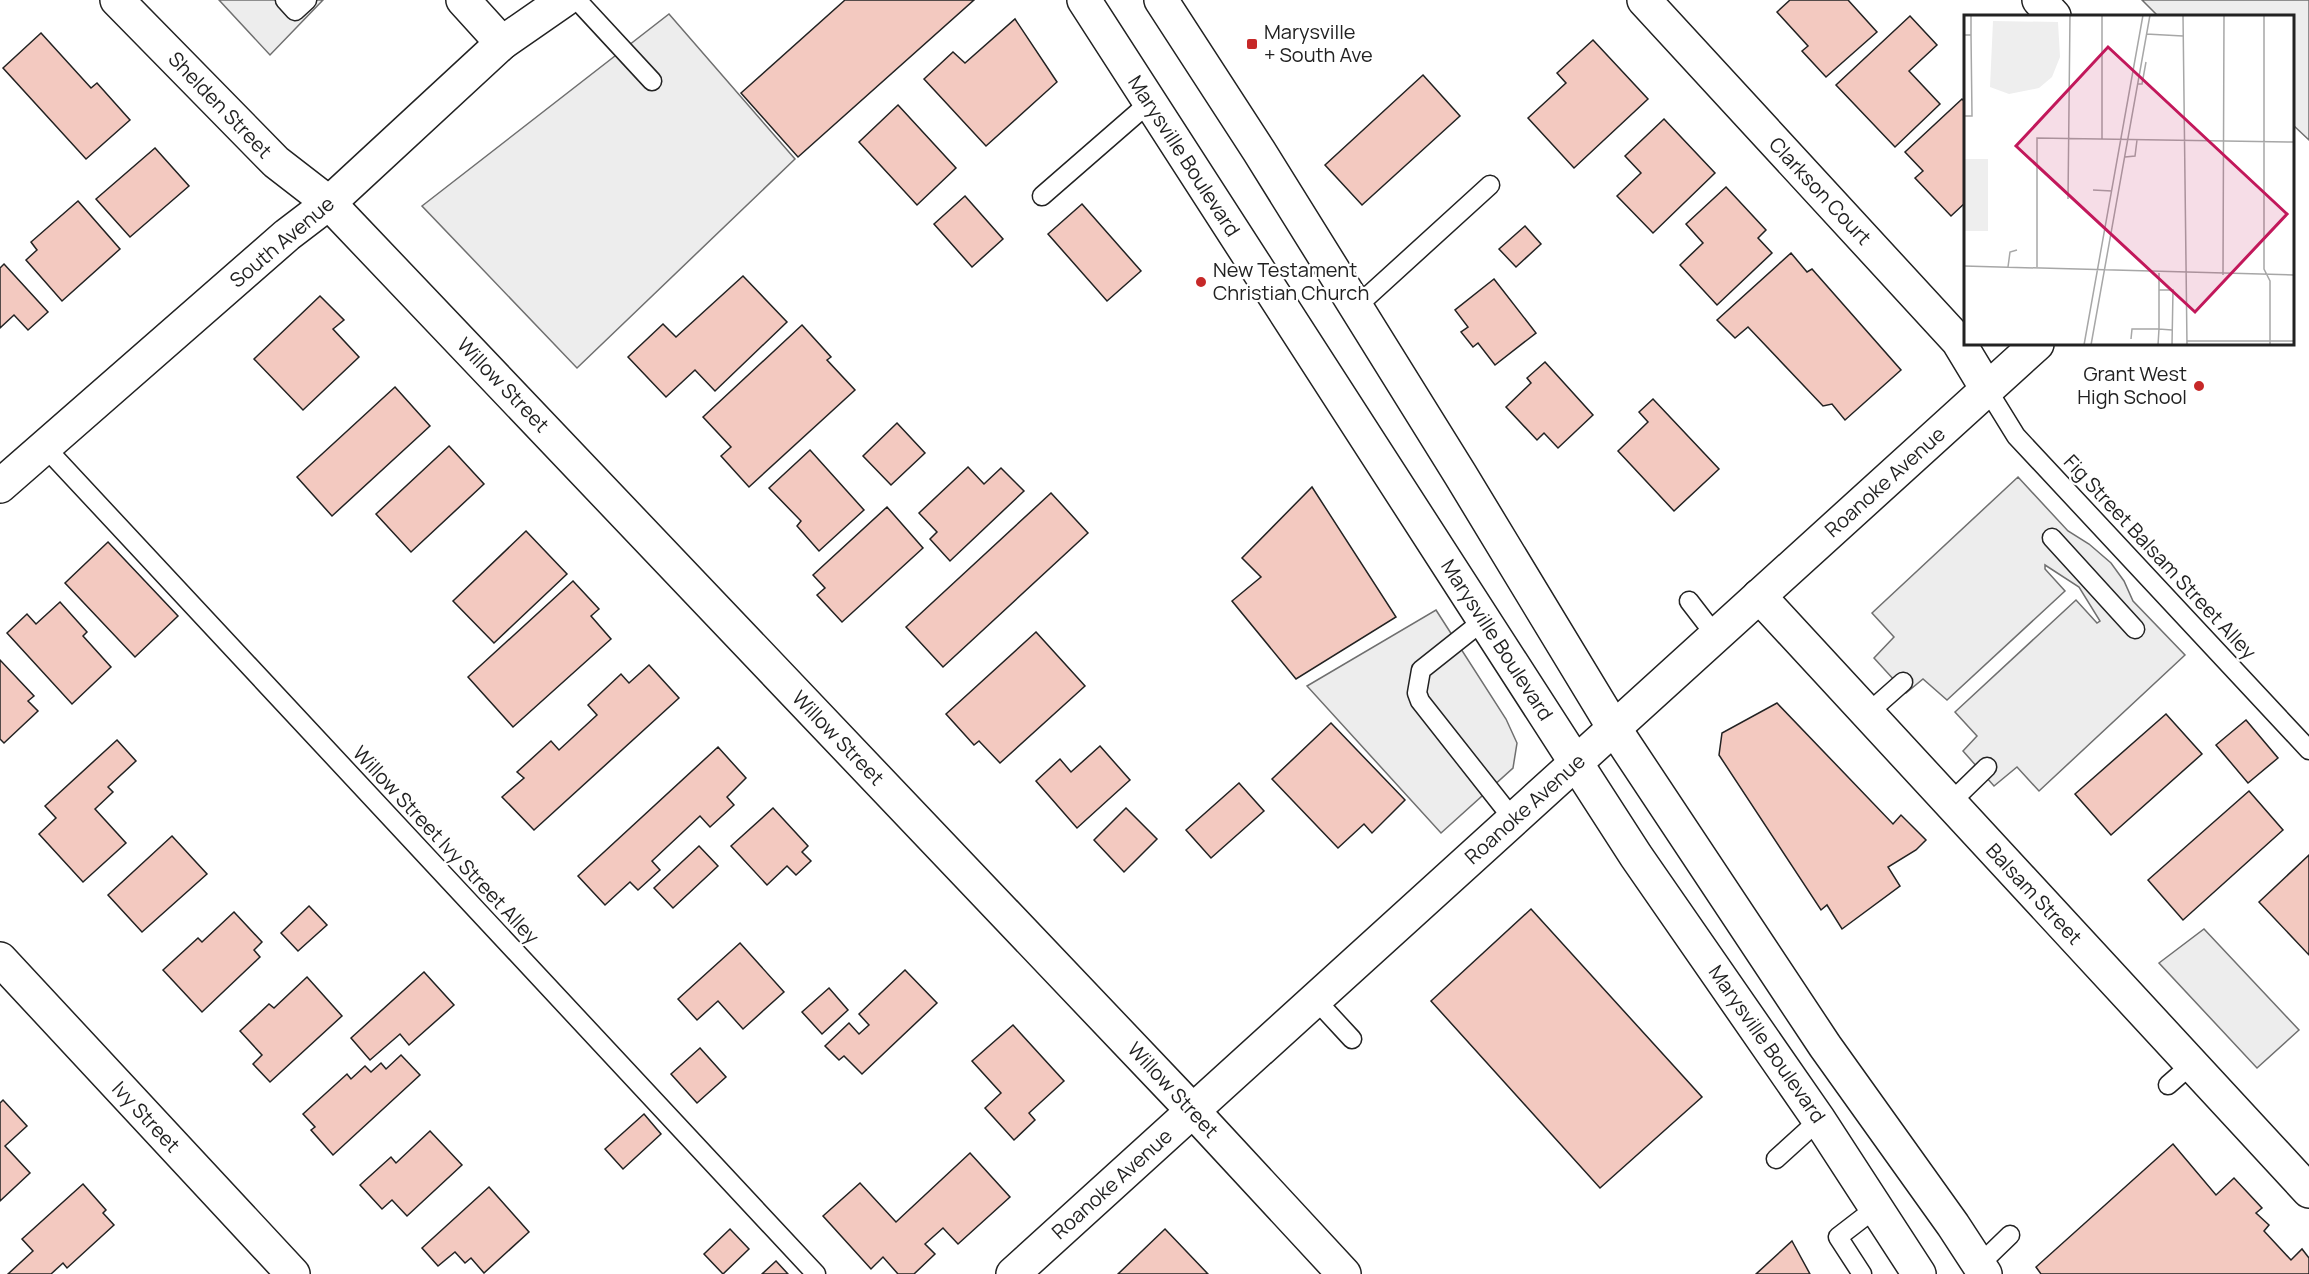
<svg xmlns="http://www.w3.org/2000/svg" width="2309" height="1274" viewBox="0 0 2309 1274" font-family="Manrope,sans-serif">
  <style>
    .parking { fill: #ededed; stroke: #6f6f6f; stroke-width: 1.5 }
    .building { fill: #f3c9c0; stroke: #222; stroke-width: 1.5 }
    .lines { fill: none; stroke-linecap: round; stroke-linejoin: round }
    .service-casing { stroke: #222; stroke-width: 21 }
    .minor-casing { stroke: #222; stroke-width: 36 }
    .tertiary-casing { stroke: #222; stroke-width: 36 }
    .secondary-casing { stroke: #222; stroke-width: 36 }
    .service { stroke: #fff; stroke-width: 18 }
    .minor { stroke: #fff; stroke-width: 33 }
    .tertiary { stroke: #fff; stroke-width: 33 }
    .secondary { stroke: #fff; stroke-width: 33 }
    .poi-dot { fill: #c62828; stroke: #fff; stroke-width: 2 }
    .labels { text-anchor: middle; stroke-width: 4.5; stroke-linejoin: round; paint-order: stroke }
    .poi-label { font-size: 20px; fill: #222; stroke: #fff; text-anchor: start }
    .street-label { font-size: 20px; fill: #222; stroke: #fff }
    .inset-road { fill: none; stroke: #a7a7a7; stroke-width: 1.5 }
    .view { fill: #c2185b; fill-opacity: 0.15; stroke: #c2185b; stroke-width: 3 }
    .inset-edge { fill: none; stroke: #222; stroke-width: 3 }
  </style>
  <rect width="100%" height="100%" fill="#fff"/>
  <g class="parking">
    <path d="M219,0H323L270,55Z"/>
    <path d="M2142,0H2309V140L2293,125L2292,16H2158Z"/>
    <path d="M669,14L795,159L577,368L422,206Z"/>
    <path d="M2018,477L2068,531L2089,544L2111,563L2124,581L2133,601L2185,655L2039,791L2017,767L1994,786L1963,751L1977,736L1955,712L2076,600L2097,623L2100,621L2079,587L2045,565V569L2065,591L1947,700L1923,679L1906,693L1874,658L1894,637L1872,613Z"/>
    <path d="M1436,610L1506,719L1517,743L1513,768L1441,833L1307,686Z"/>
    <path d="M2204,929L2299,1030L2257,1068L2159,963Z"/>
  </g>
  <g class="building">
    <path d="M845,0H974L798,157L741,93Z"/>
    <path d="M1790,0H1848L1877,32L1826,77L1802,51L1808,46L1777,12Z"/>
    <path d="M1910,16L1937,45L1909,71L1940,104L1895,147L1836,85Z"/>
    <path d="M1015,19L1057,82L986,146L924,79L953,52L965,63Z"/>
    <path d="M41,33L91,88L97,83L130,120L86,159L3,68Z"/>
    <path d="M1593,40L1648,99L1574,168L1528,118L1566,83L1557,73Z"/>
    <path d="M1423,75L1460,116L1362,205L1325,165Z"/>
    <path d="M1962,99L1966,103V202L1951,216L1915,178L1923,171L1905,152Z"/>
    <path d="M898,105L956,168L917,205L859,142Z"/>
    <path d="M1664,119L1715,173L1653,233L1617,196L1641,173L1625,156Z"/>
    <path d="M155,148L189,186L130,237L96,199Z"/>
    <path d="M1726,187L1766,230L1758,238L1772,253L1717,305L1680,265L1703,243L1686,224Z"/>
    <path d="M965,196L1003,239L972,267L934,224Z"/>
    <path d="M78,201L120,249L62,301L26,260L37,250L31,242Z"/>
    <path d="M1082,204L1141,271L1107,301L1048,234Z"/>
    <path d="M1525,226L1541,244L1516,267L1499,249Z"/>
    <path d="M1791,253L1807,272L1812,269L1901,370L1845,420L1832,404L1823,406L1748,327L1735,338L1717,320Z"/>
    <path d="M4,264L48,312L28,330L14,315L0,328V268Z"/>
    <path d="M743,276L787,322L715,391L695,370L666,397L628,357L663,324L676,337Z"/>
    <path d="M1494,279L1536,333L1495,365L1478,343L1473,347L1461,332L1468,327L1455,310Z"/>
    <path d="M320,296L344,320L333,329L359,357L303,410L254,359Z"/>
    <path d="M802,325L831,357L827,360L855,390L749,487L721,456L731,447L703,417Z"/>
    <path d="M1545,362L1593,415L1558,448L1544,433L1537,440L1506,407L1531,383L1527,378Z"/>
    <path d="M395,387L430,426L332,516L297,477Z"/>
    <path d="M1653,399L1719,469L1674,511L1618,451L1648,422L1639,412Z"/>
    <path d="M897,423L925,453L891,485L863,456Z"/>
    <path d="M449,446L484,484L411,552L376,514Z"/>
    <path d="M810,450L864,510L819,551L797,526L801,521L769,488Z"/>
    <path d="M968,467L984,484L1001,468L1024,491L950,561L930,539L937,532L919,513Z"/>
    <path d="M1312,487L1396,617L1296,679L1232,601L1261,577L1242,558Z"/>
    <path d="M1051,493L1088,533L943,667L906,627Z"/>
    <path d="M887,507L923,548L842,622L817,595L825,588L813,575Z"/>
    <path d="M526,531L567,574L494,643L453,601Z"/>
    <path d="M108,542L178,616L135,657L65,583Z"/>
    <path d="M573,581L599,609L591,616L611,639L513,727L468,677Z"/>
    <path d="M60,602L87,632L83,636L111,667L72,704L7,633L27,614L36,624Z"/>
    <path d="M1036,632L1085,686L1000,763L979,741L974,745L946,714Z"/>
    <path d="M0,660L34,696L28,701L38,711L4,743L0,739Z"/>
    <path d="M649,665L679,698L534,830L502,797L524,778L517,772L551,741L559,750L597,715L588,705L621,674L629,683Z"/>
    <path d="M1777,703L1893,824L1901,815L1926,840L1916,850L1888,867L1900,886L1842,929L1827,905L1821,910L1719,755L1722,733Z"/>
    <path d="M2166,714L2202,754L2111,835L2075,794Z"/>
    <path d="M2246,720L2278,758L2248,783L2216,745Z"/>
    <path d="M1331,723L1405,800L1372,833L1364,824L1338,848L1272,779Z"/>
    <path d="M117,740L136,761L108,787L113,792L95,809L126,843L83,882L39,834L56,818L45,806Z"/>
    <path d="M1100,746L1130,780L1077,828L1036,781L1060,759L1071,772Z"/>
    <path d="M718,747L746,778L727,797L734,805L710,827L700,816L652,861L660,870L638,890L630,882L605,905L578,876Z"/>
    <path d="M1239,783L1264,811L1211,858L1186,830Z"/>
    <path d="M2249,791L2283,830L2183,920L2148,880Z"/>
    <path d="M773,808L808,846L802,852L811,861L796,875L787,866L767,885L731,846Z"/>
    <path d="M1126,808L1157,839L1124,872L1094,840Z"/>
    <path d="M172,836L207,874L142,932L108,895Z"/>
    <path d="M699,846L718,866L673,908L654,888Z"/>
    <path d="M2309,855V955L2259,902Z"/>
    <path d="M309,906L327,925L298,951L281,933Z"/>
    <path d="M1531,909L1702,1097L1600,1188L1431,1001Z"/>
    <path d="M234,912L262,942L254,950L260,957L202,1012L163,970L198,938L202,942Z"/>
    <path d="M740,943L784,992L743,1029L718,1001L697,1020L678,999Z"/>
    <path d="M905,970L937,1003L862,1074L844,1056L839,1060L825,1046L849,1023L859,1034L869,1025L859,1014Z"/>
    <path d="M424,972L454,1005L409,1045L400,1034L370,1060L351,1038Z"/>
    <path d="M307,977L342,1016L270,1082L253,1064L262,1055L240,1031L269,1004L274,1008Z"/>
    <path d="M829,988L848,1010L822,1034L802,1012Z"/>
    <path d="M1013,1025L1064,1081L1029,1113L1035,1120L1014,1140L985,1108L1001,1093L972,1061Z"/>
    <path d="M700,1048L726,1077L697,1103L671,1074Z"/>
    <path d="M401,1055L420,1075L333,1155L311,1130L315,1127L303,1114L347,1074L351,1079L365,1066L371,1072L381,1063L386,1069Z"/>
    <path d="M3,1100L27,1126L5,1146L30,1173L0,1201V1103Z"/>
    <path d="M644,1114L661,1134L623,1169L605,1149Z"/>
    <path d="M430,1131L462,1165L407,1216L392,1200L382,1209L360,1185L391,1157L396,1163Z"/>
    <path d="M2173,1144L2216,1195L2234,1178L2262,1208L2256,1213L2269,1225L2264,1231L2291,1260L2302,1249L2309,1258V1274H2041L2036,1267Z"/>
    <path d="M970,1153L1010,1197L958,1244L943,1228L925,1244L935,1254L914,1274H898L883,1257L871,1269L823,1216L860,1183L896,1222Z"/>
    <path d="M83,1184L106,1210L103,1213L114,1225L67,1268L63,1263L51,1274H8L33,1251L22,1239Z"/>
    <path d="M489,1187L529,1232L484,1273L471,1258L465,1263L455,1252L438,1266L422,1248Z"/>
    <path d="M730,1229L749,1249L723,1274L704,1254Z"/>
    <path d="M1165,1229L1208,1274H1118Z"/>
    <path d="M1792,1241L1810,1274H1756Z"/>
    <path d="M776,1261L788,1274H762Z"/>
  </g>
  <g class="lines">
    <g class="service-casing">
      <g id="service">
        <path d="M285,0L295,11L307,0"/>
        <path d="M577,0L652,81"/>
        <path d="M1042,196L1150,102"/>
        <path d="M1356,307L1490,185"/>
        <path d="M1987,389L2016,436L2309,750"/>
        <path d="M44,446L816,1274"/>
        <path d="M2052,538L2135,629"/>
        <path d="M1689,601L1716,636"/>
        <path d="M1484,620L1421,670L1417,693L1420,701L1513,819"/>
        <path d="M1868,713L1903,682"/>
        <path d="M1950,803L1987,767"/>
        <path d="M1315,999L1352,1039"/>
        <path d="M2168,1085L2192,1064"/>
        <path d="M1776,1159L1819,1120"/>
        <path d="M1979,1265L2010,1235"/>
        <path d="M1862,1274L1838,1237L1877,1207"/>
      </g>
    </g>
    <g class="minor-casing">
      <g id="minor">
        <path d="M117,0L276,162L329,203L1193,1111L1344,1274"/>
        <path d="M463,0L502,43"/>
        <path d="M1644,0L1958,341L1987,389"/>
        <path d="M2039,0L2054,16"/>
        <path d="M1759,596L2309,1191"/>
        <path d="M0,959L293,1274"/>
        <path d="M1013,1274L2037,344"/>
      </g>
    </g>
    <g class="tertiary-casing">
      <path id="tertiary" d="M0,486L287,235L329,203L502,43L564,0"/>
    </g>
    <g class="secondary-casing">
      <g id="secondary">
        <path d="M1084,0L1636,856L1819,1120L1919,1274"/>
        <path d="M1161,0L1259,151L1460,474L1614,728L1825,1046L1953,1225L1985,1274"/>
      </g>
    </g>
    <use href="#service" class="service"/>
    <use href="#minor" class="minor"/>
    <use href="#tertiary" class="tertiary"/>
    <use href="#secondary" class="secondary"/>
  </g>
  <g class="poi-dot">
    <rect x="1246" y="38" width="12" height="12" rx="3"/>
    <circle cx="1201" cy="282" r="6"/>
    <circle cx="2199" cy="386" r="6"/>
  </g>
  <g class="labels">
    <g class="poi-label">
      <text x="1264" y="39">Marysville<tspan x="1264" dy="23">+ South Ave</tspan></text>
      <text x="1213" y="277">New Testament<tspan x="1213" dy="23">Christian Church</tspan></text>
      <text x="2187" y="381" text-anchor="end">Grant West<tspan x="2187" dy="23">High School</tspan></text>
    </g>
    <g class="street-label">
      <text transform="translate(220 105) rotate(46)" y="7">Shelden Street</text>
      <text transform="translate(1184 156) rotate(57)" y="7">Marysville Boulevard</text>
      <text transform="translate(1820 191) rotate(47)" y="7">Clarkson Court</text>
      <text transform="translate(282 242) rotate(-40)" y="7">South Avenue</text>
      <text transform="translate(503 385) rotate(46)" y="7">Willow Street</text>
      <text transform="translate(1885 482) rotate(-42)" y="7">Roanoke Avenue</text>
      <text transform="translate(2160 557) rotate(47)" y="7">Fig Street Balsam Street Alley</text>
      <text transform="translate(1497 640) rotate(57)" y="7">Marysville Boulevard</text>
      <text transform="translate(838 738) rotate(46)" y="7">Willow Street</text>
      <text transform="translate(1525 809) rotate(-42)" y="7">Roanoke Avenue</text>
      <text transform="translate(446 845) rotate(47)" y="7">Willow Street Ivy Street Alley</text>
      <text transform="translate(2034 894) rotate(47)" y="7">Balsam Street</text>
      <text transform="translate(1767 1044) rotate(55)" y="7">Marysville Boulevard</text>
      <text transform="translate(1173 1090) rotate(47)" y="7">Willow Street</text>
      <text transform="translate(146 1117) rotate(47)" y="7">Ivy Street</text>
      <text transform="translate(1112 1184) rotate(-42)" y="7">Roanoke Avenue</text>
    </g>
  </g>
  <g transform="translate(1964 15)">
    <rect width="330" height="330" fill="#fff"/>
    <path d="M29,6L94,7L96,42L88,62L75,73L45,79L26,72ZM0,144H24V216H0Z" fill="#eee"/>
    <path class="inset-road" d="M7,0V20M219,0L223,330M300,0V254L306,266V330M182,19L219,21M0,20H7L8,101H0M173,69H178L182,47M138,124V0M161,142L171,141L173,125M129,175L148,176M104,184L106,0M0,251L330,260M44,252L46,237L53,235M73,252V123L330,127M259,260L260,0M195,275H209L208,330M167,324L168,314H195V258M223,326H330M120,330L179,0M127,330L186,0M194,330L195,314L208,315"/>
    <path class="view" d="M144,32L323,199L231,297L52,131Z"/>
    <rect width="330" height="330" class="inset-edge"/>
  </g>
</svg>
